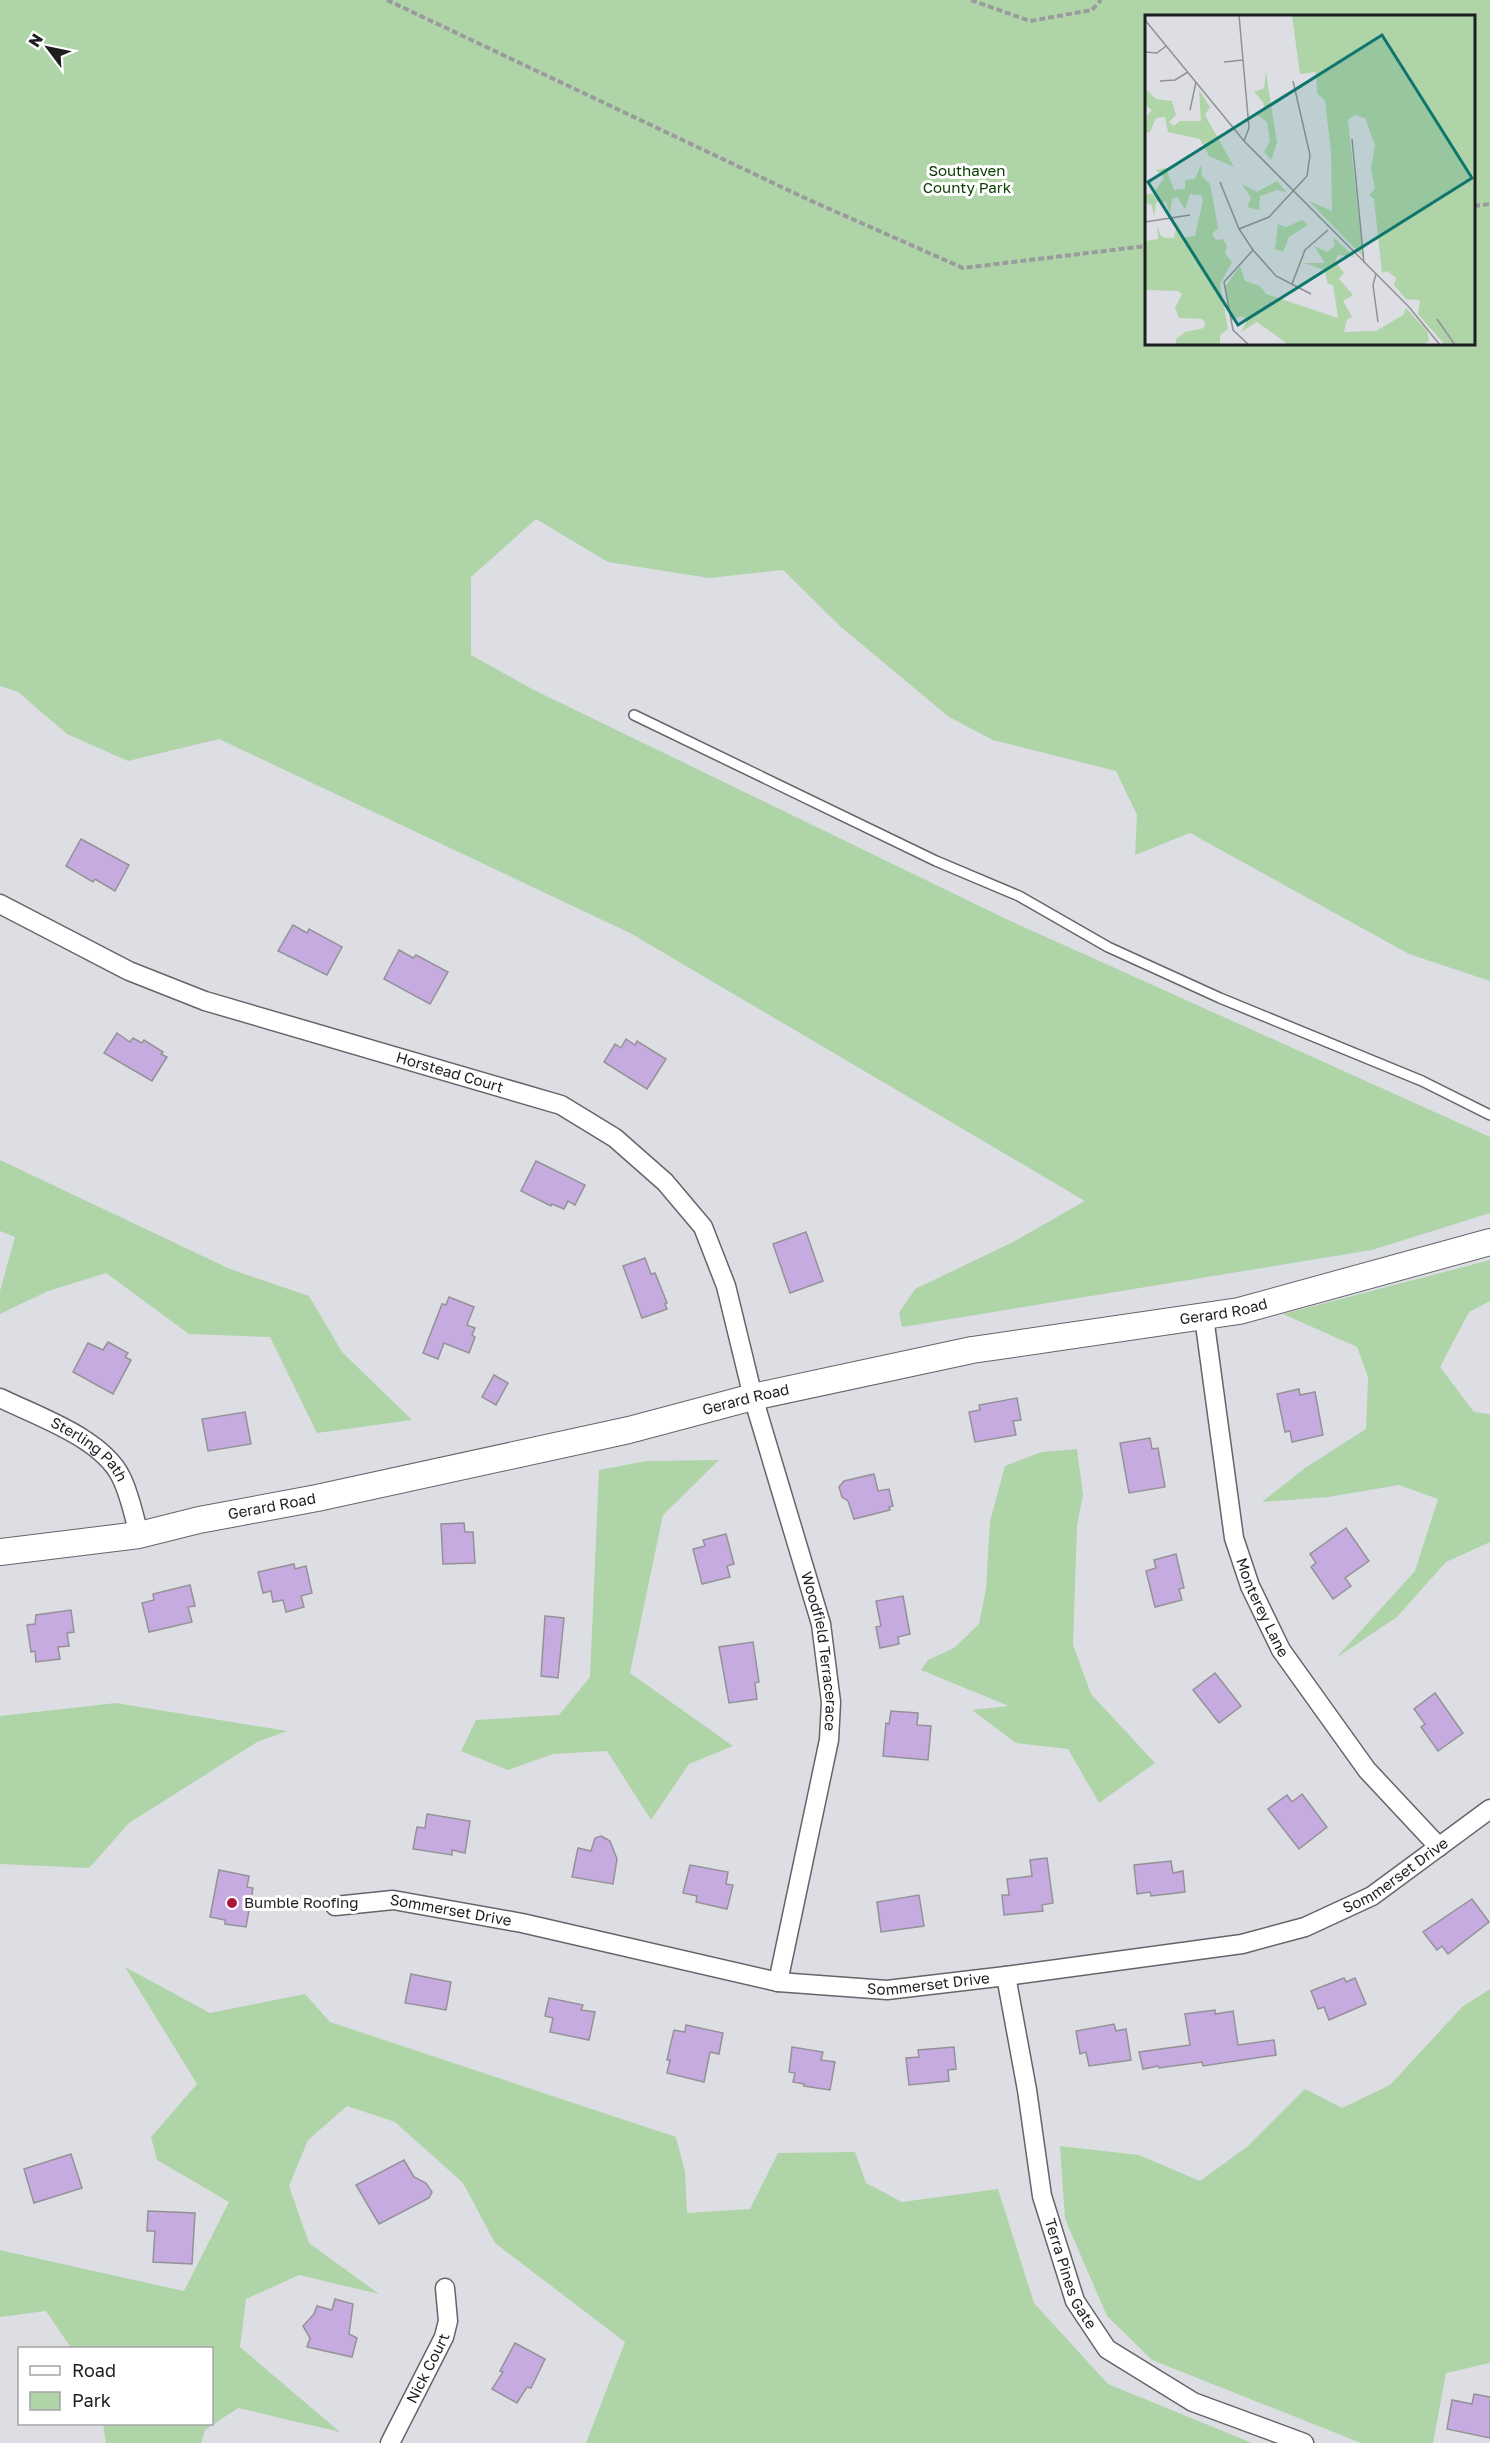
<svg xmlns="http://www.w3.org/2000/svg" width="1490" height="2443" viewBox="0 0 1490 2443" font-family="'Golos Text',sans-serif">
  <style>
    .green { fill: #afd4a8; fill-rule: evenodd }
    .building { fill: #c5abe0; stroke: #959297; stroke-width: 1.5 }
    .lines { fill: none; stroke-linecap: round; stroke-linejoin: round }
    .lane-casing { stroke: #646569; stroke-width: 12 }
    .street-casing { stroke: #646569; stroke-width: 21 }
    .secondary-casing { stroke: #646569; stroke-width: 28 }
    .path { stroke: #9a9b9f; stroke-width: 4; stroke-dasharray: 6 3; stroke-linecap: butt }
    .lane { stroke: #fff; stroke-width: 9 }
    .street { stroke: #fff; stroke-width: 18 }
    .secondary { stroke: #fff; stroke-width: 26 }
    .poi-dot { fill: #ac173c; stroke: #fff; stroke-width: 2 }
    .labels { text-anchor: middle; stroke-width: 6; stroke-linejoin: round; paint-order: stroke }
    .park-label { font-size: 15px; fill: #0a4000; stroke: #fff }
    .street-label { font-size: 15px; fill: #1d1e20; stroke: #fff }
    .poi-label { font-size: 15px; fill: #1d1e20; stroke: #fff; text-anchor: start }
    .inset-road { fill: none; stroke: #909196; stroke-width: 1.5 }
    .view { fill: #0f766e; fill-opacity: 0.15; stroke: #0f766e; stroke-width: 3 }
    .inset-edge { fill: none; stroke: #1d1e20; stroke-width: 3 }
  </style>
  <rect width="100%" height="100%" fill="#dddee4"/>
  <g class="green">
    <path d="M0,0H1490V981L1409,954L1190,833L1135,855L1137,815L1116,771L993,740L949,717L841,627L783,570L709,578L608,562L536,519L471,577V655L532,689L1004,918L1490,1137V1213L1372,1250L902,1327L899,1313L915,1289L1011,1243L1085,1201L630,933L219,739L128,761L67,734L18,692L0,686ZM1146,16H1474V344H1146Z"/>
    <path d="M0,1160L230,1269L309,1296L342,1352L412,1420L317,1433L270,1337L189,1334L106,1273L48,1291L0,1314V1291L15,1237L0,1231Z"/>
    <path d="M1490,1260V1301L1469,1312L1440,1367L1474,1412L1490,1414V1542L1446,1562L1397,1617L1336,1658L1415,1571L1438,1499L1399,1485L1328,1497L1262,1502L1305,1468L1366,1429L1368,1377L1357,1347L1283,1314Z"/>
    <path d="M1077,1449L1083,1495L1077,1525L1073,1645L1091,1694L1155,1763L1099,1803L1068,1749L1016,1743L972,1710L1009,1706L921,1670L928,1660L954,1648L979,1624L986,1589L990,1521L1005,1466L1042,1452Z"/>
    <path d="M719,1460L663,1515L630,1673L733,1746L689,1764L651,1820L607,1751L553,1754L508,1770L461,1751L476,1720L559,1715L590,1677L599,1470L647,1461Z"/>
    <path d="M116,1703L287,1731L257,1742L129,1823L89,1868L0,1864V1716Z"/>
    <path d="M125,1967L210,2013L305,1994L330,2022L676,2137L685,2172L687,2213L750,2209L778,2153L855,2152L866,2183L902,2202L998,2189L1034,2303L1108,2384L1252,2443H586L625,2342L495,2243L463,2183L395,2122L347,2106L308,2140L289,2186L309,2243L379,2294L299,2275L246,2299L240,2347L340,2432L238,2408L205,2430L201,2443H106L103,2424H212V2348H71L46,2311L0,2317V2250L184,2291L229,2202L157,2160L151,2137L197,2084Z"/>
    <path d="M1490,1989V2363L1446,2373L1433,2443H1361L1152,2360L1107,2316L1065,2219L1060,2146L1139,2155L1200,2181L1248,2146L1305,2089L1342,2108L1390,2085L1462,2007Z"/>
  </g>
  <g class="building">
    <path d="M81,839L129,865L115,891L95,879L93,882L66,866Z"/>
    <path d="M293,925L307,933L309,929L342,947L327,975L278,951Z"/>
    <path d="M399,950L413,958L416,955L448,972L430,1004L384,979Z"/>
    <path d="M117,1033L130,1042L133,1038L142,1043L144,1040L163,1052L161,1054L167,1057L152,1081L104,1053Z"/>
    <path d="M626,1039L635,1045L637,1041L666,1059L647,1089L604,1062L615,1044L621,1048Z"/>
    <path d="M536,1161L585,1185L575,1205L568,1201L564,1209L552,1204L551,1206L521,1191Z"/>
    <path d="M806,1232L823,1281L790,1293L773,1244Z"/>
    <path d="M645,1258L651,1274L655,1273L667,1303L665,1304L667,1309L642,1318L623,1266Z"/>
    <path d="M449,1297L474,1307L467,1325L475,1328L472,1335L475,1337L469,1353L444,1343L438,1359L423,1353L442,1304L446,1305Z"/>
    <path d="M108,1342L128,1353L125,1357L131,1360L113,1394L73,1372L88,1343L103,1350Z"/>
    <path d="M494,1375L508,1383L496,1405L482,1397Z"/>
    <path d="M1299,1389L1300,1395L1315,1392L1323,1435L1292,1442L1290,1431L1285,1432L1277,1394Z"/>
    <path d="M1017,1398L1021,1420L1013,1421L1016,1435L975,1442L969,1412L980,1410L979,1405Z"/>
    <path d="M245,1412L251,1444L208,1451L202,1419Z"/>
    <path d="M1150,1438L1152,1449L1158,1448L1165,1487L1129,1493L1120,1443Z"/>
    <path d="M874,1474L878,1491L889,1489L893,1506L889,1507L890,1510L854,1519L848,1501L842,1497L839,1487L844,1481Z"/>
    <path d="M464,1523L465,1532H473L475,1563L443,1564L441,1524Z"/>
    <path d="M1346,1528L1369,1561L1345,1578L1351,1586L1333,1599L1311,1567L1316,1563L1310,1554Z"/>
    <path d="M726,1534L734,1564L727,1566L730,1577L702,1584L693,1549L705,1546L703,1540Z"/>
    <path d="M1176,1554L1184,1588L1179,1589L1182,1600L1155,1607L1146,1571L1156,1568L1154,1560Z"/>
    <path d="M294,1564L295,1569L306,1566L312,1593L301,1596L304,1607L286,1612L283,1600L273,1602L271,1591L263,1593L258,1572Z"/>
    <path d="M190,1585L195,1606L188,1607L192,1622L149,1632L142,1603L154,1600L153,1594Z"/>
    <path d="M903,1596L910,1634L898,1637L899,1644L880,1648L876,1627L881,1626L876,1601Z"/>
    <path d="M71,1610L74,1632L67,1633L69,1646L58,1647L60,1659L36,1662L35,1651L31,1652L27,1625L35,1624L36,1615Z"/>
    <path d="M545,1616L564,1618L558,1678L541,1676Z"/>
    <path d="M753,1642L759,1682L755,1683L757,1699L729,1703L719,1647Z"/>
    <path d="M1215,1673L1241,1706L1219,1723L1193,1690Z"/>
    <path d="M1435,1693L1463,1733L1438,1751L1421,1727L1425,1724L1414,1709Z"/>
    <path d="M891,1711L918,1713L917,1725L931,1726L928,1760L883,1756L886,1723L889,1724Z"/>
    <path d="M1302,1794L1327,1827L1299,1849L1268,1809L1287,1795L1292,1802Z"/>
    <path d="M427,1814L470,1821L465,1853L452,1850V1855L413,1849L417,1827L425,1828Z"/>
    <path d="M601,1836L610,1841L617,1859L613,1884L572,1877L578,1848L591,1851L595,1838Z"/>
    <path d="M1047,1858L1053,1903L1042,1905L1043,1911L1004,1915L1002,1895H1009L1007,1879L1032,1876L1030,1860Z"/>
    <path d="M1171,1861L1173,1873L1183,1871L1185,1892L1151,1896L1150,1892L1137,1894L1134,1865Z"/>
    <path d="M690,1865L728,1872L726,1884L733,1885L727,1909L696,1902L697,1896L683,1893Z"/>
    <path d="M219,1870L249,1876L247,1887L253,1888L246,1927L225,1924V1920L210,1917Z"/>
    <path d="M919,1895L924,1926L881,1932L877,1902Z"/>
    <path d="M1472,1899L1489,1922L1448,1954L1442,1946L1437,1950L1423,1932Z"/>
    <path d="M411,1974L451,1982L446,2010L405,2003Z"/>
    <path d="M1344,1978L1346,1982L1355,1978L1366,2004L1329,2020L1324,2007L1318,2009L1311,1991Z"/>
    <path d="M549,1998L583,2005L581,2010L595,2012L589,2040L550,2032L553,2018L545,2016Z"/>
    <path d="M1215,2010V2014L1233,2011L1238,2045L1274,2040L1276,2055L1203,2066L1202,2062L1159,2068L1158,2066L1143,2069L1139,2052L1190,2045L1185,2014Z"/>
    <path d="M1114,2024L1116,2031L1126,2029L1131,2060L1089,2066L1086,2052L1080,2054L1076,2031Z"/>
    <path d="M686,2025L723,2033L719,2054L710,2052L704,2082L667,2073L670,2060H667L674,2030L685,2032Z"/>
    <path d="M792,2047L823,2052L821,2060L835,2062L830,2090L804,2086V2084L793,2082L795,2073L789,2072Z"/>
    <path d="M954,2047L956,2069L948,2070L949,2081L909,2085L906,2058L919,2057L918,2050Z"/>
    <path d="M71,2154L82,2188L34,2203L24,2169Z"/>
    <path d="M404,2160L414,2177L426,2183L432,2192L429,2198L379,2224L356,2185Z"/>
    <path d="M148,2211L195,2213L192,2264L153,2262L155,2231H147Z"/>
    <path d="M335,2299L353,2304L349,2334L357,2338L352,2357L307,2347L310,2338L303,2326L314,2314L317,2306L332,2310Z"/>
    <path d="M515,2343L545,2359L531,2388L527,2387L517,2403L492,2389L503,2372L500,2371Z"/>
    <path d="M1474,2394L1490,2397V2438L1447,2429L1452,2400L1472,2404Z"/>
  </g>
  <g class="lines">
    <g class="lane-casing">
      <path id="lane" d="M634,715L936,861L1019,896L1108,947L1220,998L1422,1081L1490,1115"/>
    </g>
    <g class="street-casing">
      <g id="street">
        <path id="s1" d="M0,904L129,971L205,1001L561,1105L615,1138L665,1182L703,1227L726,1286L753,1397L821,1624L831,1702L829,1740L778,1982"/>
        <path id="s2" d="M1204,1317L1234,1538L1250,1586L1281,1650L1367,1770L1439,1847"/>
        <path id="s3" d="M0,1398C37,1416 102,1438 121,1477C130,1495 134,1516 139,1535"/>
        <path id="s4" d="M335,1906L393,1900L522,1923L778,1982L887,1990L1006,1976L1242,1944L1305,1927L1372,1896L1490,1809"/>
        <path id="s5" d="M1006,1976L1027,2090L1042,2196L1075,2301L1107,2349L1193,2402L1304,2443"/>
        <path id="s6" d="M390,2443L444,2337L448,2321L445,2288"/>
      </g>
    </g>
    <g class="secondary-casing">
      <g id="secondary">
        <path id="s7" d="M0,1552L139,1535L199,1520L317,1498L629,1430L753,1397L972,1350L1239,1311L1490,1242"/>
      </g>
    </g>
    <g class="path">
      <path d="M387,0L807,199L963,268L1146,246"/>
      <path d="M971,0L1030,21L1092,10L1101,0"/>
      <path d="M1474,206L1490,204"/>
    </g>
    <use href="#lane" class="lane"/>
    <use href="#street" class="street"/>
    <use href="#secondary" class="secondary"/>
  </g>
  <circle class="poi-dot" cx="232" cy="1903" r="6"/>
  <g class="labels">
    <g class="park-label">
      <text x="967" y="176">Southaven<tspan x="967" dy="17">County Park</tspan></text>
    </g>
    <g class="street-label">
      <text dy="5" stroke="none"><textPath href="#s1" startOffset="482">Horstead Court</textPath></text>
      <text dy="5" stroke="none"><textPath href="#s7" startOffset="1248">Gerard Road</textPath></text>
      <text dy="5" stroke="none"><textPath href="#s7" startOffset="762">Gerard Road</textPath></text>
      <text dy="5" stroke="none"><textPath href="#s3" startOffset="104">Sterling Path</textPath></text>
      <text dy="5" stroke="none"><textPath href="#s7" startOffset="276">Gerard Road</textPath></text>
      <text dy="5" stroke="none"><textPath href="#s2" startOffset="298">Monterey Lane</textPath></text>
      <text dy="5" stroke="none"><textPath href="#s1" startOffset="1228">Woodfield Terracerace</textPath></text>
      <text dy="5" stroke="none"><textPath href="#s4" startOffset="1089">Sommerset Drive</textPath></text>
      <text dy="5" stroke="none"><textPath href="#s4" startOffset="117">Sommerset Drive</textPath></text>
      <text dy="5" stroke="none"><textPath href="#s4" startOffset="603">Sommerset Drive</textPath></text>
      <text dy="5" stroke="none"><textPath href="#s5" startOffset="306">Terra Pines Gate</textPath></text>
      <text dy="5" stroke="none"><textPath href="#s6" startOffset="84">Nick Court</textPath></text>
    </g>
    <g class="poi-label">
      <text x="244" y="1908">Bumble Roofing</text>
    </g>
  </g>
  <g transform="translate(1145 15)">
    <rect width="330" height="330" fill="#dddee4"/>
    <path d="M147,0H330V330H300L273,299L275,285L261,284L249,270L251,263L242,256L237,258L229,184L224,180L230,174L226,154L230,130L220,103L210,100L203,105L218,242L164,186L187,196L186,137L180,86L172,78L171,57L155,59ZM121,57L132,128L126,145L119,137L125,126L122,107L111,99L120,96L118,87L109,77L119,73ZM0,73L11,84L27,86L31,100L24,107L29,111L35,106H56L54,75L65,92L60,100L89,152L64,141L55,124L23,117L20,102L11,103L5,117L0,118V103L7,95L0,90ZM56,150L57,161L65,169L73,213L67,219L71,225L78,224L82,231L80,239L87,247L75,269L83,314L75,320V330H31V324L40,317L59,313L60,308L57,304L34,303L30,293L37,279L33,276L0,275V226L13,224L12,210L16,221L22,223H29L32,210L36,223L50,221L58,185L56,180L45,179L40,194L32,182L27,184L25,199L21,187H11L9,202L7,190L0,188V179H8L19,163L11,155L21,153L29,175L40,174V165L50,164ZM132,166L141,177L132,175L115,181L114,195L102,192L106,183L97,169L112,177ZM157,205L163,210L144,222L138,237L130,234L133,209L141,212ZM188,222L210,242L193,240L190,246L199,258L194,264L208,280L198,286L207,302L202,304L199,317L231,316L258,300L261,293L282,316L284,326L279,330H144L112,307L96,317L102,306L97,301L87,305L80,272L95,251L100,266L115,271L121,279L193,303L188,270L183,269L179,255L159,248H180L169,231L182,237L190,231Z" fill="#afd4a8"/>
    <path class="inset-road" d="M94,0L104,113L99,126M0,5L99,126L264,292L295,330M0,37L12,38L21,31M79,47L98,45M15,66L30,65L43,57M45,95L51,67M207,124L219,248M75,167L94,214L108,235L131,261L166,279M0,207L45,200M94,214L124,202L162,161L165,140L148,66M231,259L228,270L233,307M147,269L160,235L183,215M292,304L310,330M104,330L88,315L79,267L108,235"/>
    <path class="view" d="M237,20L327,163L93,310L3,167Z"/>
    <rect width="330" height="330" class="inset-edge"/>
  </g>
  <rect x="18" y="2347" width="195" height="78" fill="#ffffff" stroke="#a5a5a6" stroke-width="1.5"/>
  <rect x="30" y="2366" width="30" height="9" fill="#ffffff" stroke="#a5a5a6" stroke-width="1.5"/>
  <text x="72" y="2377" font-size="18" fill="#1d1e20">Road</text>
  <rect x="30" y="2392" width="30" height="18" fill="#afd4a8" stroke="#a5a5a6" stroke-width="1.5"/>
  <text x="72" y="2407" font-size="18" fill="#1d1e20">Park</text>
  <g transform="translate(48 48) rotate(302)" stroke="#ffffff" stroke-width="4.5" paint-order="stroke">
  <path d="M0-4.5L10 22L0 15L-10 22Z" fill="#1d1e20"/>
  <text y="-9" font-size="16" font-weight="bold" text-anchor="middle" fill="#1d1e20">N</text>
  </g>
</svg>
